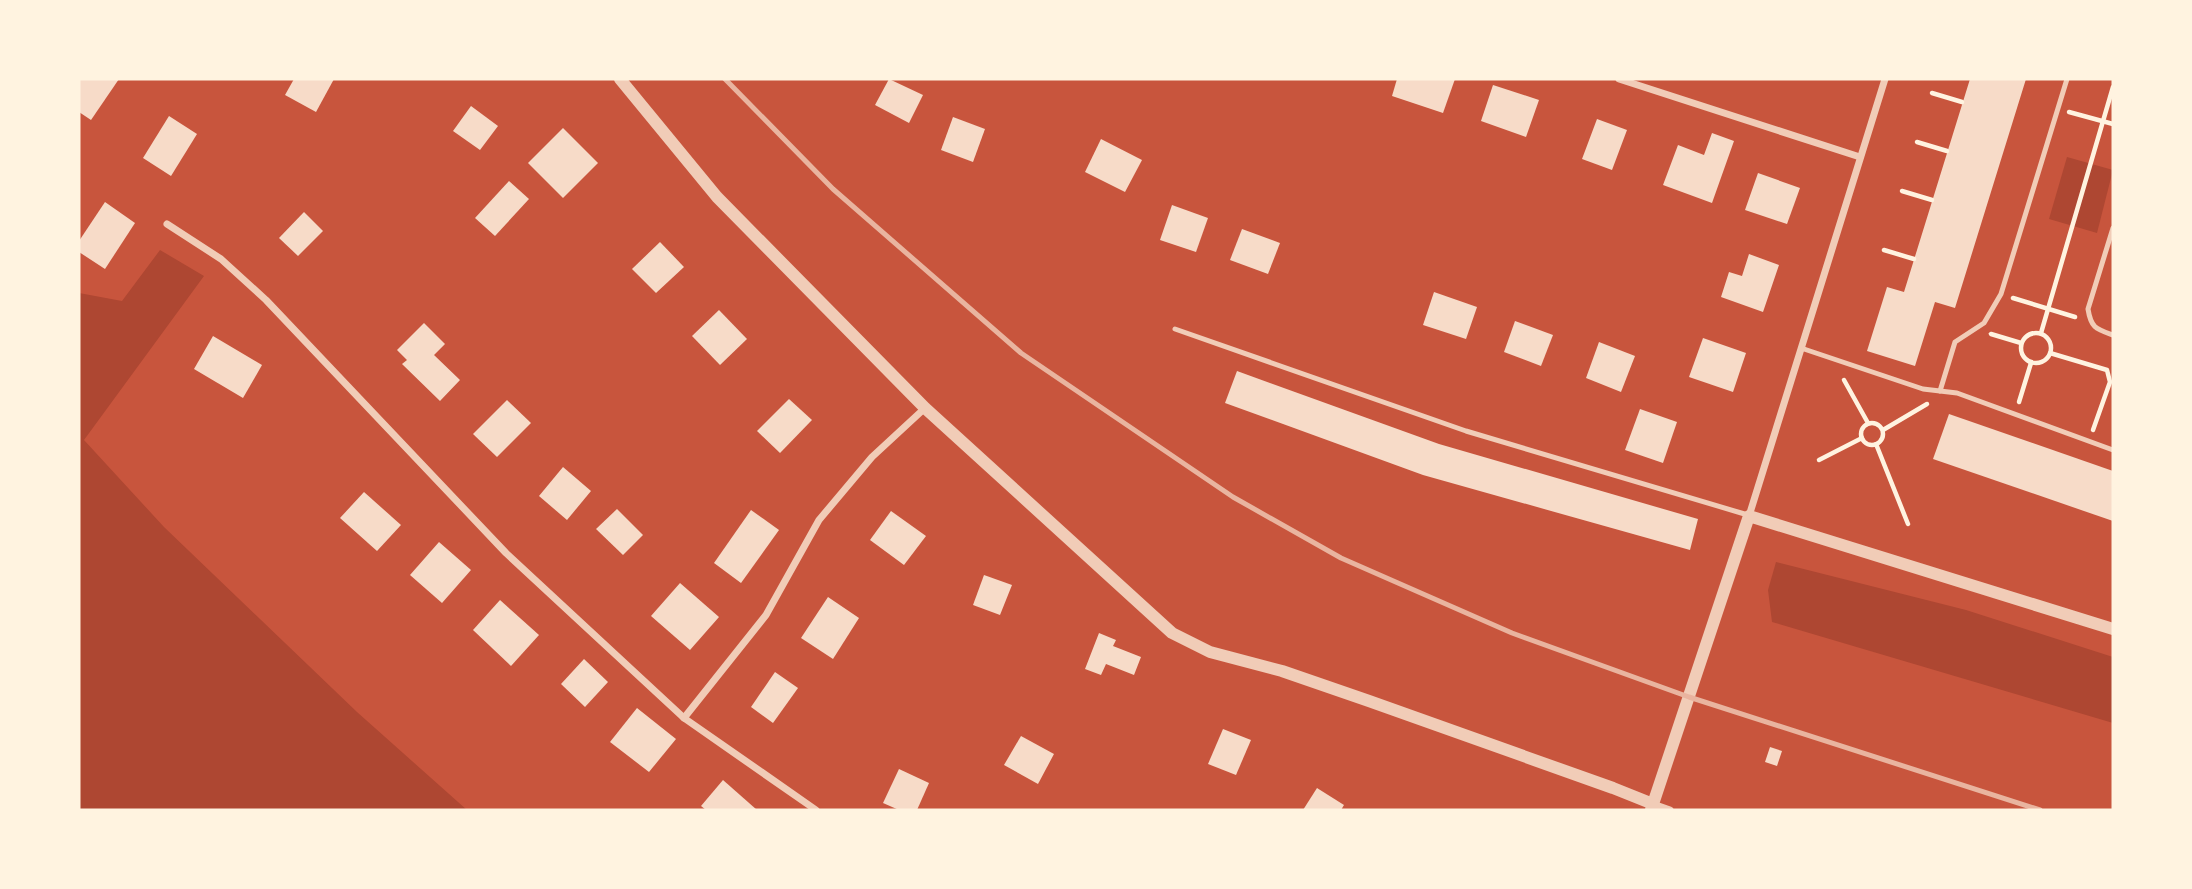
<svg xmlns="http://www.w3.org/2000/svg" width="2192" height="889" viewBox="0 0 2192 889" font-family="Lato,sans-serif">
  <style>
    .green { fill: #ae4732 }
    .building { fill: #f7dbc8 }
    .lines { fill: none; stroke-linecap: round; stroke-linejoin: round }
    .path { stroke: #fff3e0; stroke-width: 4.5 }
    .service { stroke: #f1ccb7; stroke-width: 5 }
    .minor { stroke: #f1ccb7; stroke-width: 7 }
    .tertiary { stroke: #f1ccb7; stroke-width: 12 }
    .rail { stroke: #e9b49f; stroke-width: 5 }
  </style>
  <rect width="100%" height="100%" fill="#c8553d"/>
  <g class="green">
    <path d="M2067,157L2113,170L2097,233L2049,219Z"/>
    <path d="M160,250L204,276L84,440L164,527L357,712L467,810H79V293L122,301Z"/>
    <path d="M1776,562L1966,610L2113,657V723L1772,622L1768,590Z"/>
  </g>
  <g class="building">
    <path d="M79,79H119L91,120L79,112Z"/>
    <path d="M294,79H334L316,112L285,95Z"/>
    <path d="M889,79L923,95L909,123L875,105Z"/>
    <path d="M1397,79H1455L1443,113L1392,96Z"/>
    <path d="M1970,79H2026L1955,308L1935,302L1915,366L1867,351L1887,287L1904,292Z"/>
    <path d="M1493,85L1539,100L1526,137L1481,121Z"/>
    <path d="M471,106L498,126L480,150L453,131Z"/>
    <path d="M169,116L197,134L171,176L143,158Z"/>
    <path d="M953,117L985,129L973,162L941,150Z"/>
    <path d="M1597,119L1627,130L1612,170L1582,159Z"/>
    <path d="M563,128L598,163L563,198L528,163Z"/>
    <path d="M1712,133L1734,141L1712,203L1663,185L1678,145L1704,155Z"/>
    <path d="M1101,139L1142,160L1125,192L1085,172Z"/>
    <path d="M1758,173L1800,188L1787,224L1745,210Z"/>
    <path d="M509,181L529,199L495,236L475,218Z"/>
    <path d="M105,202L135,223L105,269L79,252V241Z"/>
    <path d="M1172,205L1208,218L1196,252L1160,240Z"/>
    <path d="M304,212L323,231L298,256L279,238Z"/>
    <path d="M1242,229L1280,243L1268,274L1230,260Z"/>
    <path d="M660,242L684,267L656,293L632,269Z"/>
    <path d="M1749,254L1779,265L1763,312L1721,297L1729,272L1742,276Z"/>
    <path d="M1434,292L1477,307L1466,339L1423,325Z"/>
    <path d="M719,310L747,339L720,365L692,336Z"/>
    <path d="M1515,321L1553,335L1541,366L1504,352Z"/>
    <path d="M424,323L445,344L434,355L460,380L440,401L402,364L407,360L397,350Z"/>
    <path d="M213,336L262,365L243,398L194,369Z"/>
    <path d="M1703,338L1746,353L1733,392L1689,377Z"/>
    <path d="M1599,342L1635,356L1621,392L1586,378Z"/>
    <path d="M1237,371L1439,444L1698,519L1690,550L1423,475L1225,403Z"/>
    <path d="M789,399L812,420L780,453L757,431Z"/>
    <path d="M507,400L531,423L497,457L473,434Z"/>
    <path d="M1640,409L1677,422L1663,463L1625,450Z"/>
    <path d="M1949,414L2113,471V521L1933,459Z"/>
    <path d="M563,467L591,491L567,520L539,496Z"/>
    <path d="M364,492L401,525L377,551L340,518Z"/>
    <path d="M617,509L643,535L623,555L596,529Z"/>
    <path d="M751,510L779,530L741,583L714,563Z"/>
    <path d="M891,511L926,536L904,565L870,540Z"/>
    <path d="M439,542L471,570L442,603L410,575Z"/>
    <path d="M984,575L1012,585L1000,615L973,605Z"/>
    <path d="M680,583L719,617L690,650L651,616Z"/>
    <path d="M828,597L859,618L833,659L801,638Z"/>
    <path d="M500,600L539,635L511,666L473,630Z"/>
    <path d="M1099,633L1116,640L1113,646L1141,657L1134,675L1106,664L1101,675L1085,669Z"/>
    <path d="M584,659L608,682L585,707L561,684Z"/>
    <path d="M775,672L798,688L773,723L751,707Z"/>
    <path d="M637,708L676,739L649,772L610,742Z"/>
    <path d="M1223,729L1251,740L1236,775L1208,764Z"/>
    <path d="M1021,736L1054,754L1038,784L1004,765Z"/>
    <path d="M1770,747L1782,751L1777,766L1765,762Z"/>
    <path d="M899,769L929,783L917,810H899L883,803Z"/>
    <path d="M723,780L757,810H706L701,806Z"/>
    <path d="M1317,788L1344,805L1341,810H1303Z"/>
  </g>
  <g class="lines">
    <g class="path">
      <path d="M1932,93L1962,102"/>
      <path d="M2069,112L2113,124"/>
      <path d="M1917,142L1947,151"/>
      <path d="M1902,191L1932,200"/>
      <path d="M1884,250L1914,259"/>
      <path d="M2013,298L2075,317"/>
      <circle cx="2036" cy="348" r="15"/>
      <path d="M2041,333L2113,87"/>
      <path d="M1991,334L2021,343"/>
      <path d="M2050,353L2107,370L2110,382L2093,430"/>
      <path d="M1844,380L1868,423"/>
      <path d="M2019,402L2031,363"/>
      <circle cx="1872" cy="434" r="11"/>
      <path d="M1883,430L1927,404"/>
      <path d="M1876,444L1908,524"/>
      <path d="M1819,460L1862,438"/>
    </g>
    <g class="service">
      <path d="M2113,228L2088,309C2091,328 2096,329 2113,335"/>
      <path d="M1175,329L1466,431L1748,515"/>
      <path d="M1801,348L1923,389L1957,393L2113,450"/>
      <path d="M1940,391L1955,342L1984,323L2001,294L2067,79"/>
    </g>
    <g class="minor">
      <path d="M1619,79L1860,157"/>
      <path d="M167,224L221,259L266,300L506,553L684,718L816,810"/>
      <path d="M1749,516L1885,79"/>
      <path d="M684,718L766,615L819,520L872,457L925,408"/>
      <path d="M1653,804L1670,810"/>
    </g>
    <g class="tertiary">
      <path d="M620,79L717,197L925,408L1172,633L1210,652L1282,671L1369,701L1613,788L1653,804"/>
      <path d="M1651,810L1749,516L2113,629"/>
    </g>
    <path class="rail" d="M725,79L833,189L1021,353L1233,497L1341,558L1512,633L1689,697L2040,810"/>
  </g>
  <rect width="2192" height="889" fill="none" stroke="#fff3e0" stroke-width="161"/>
</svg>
